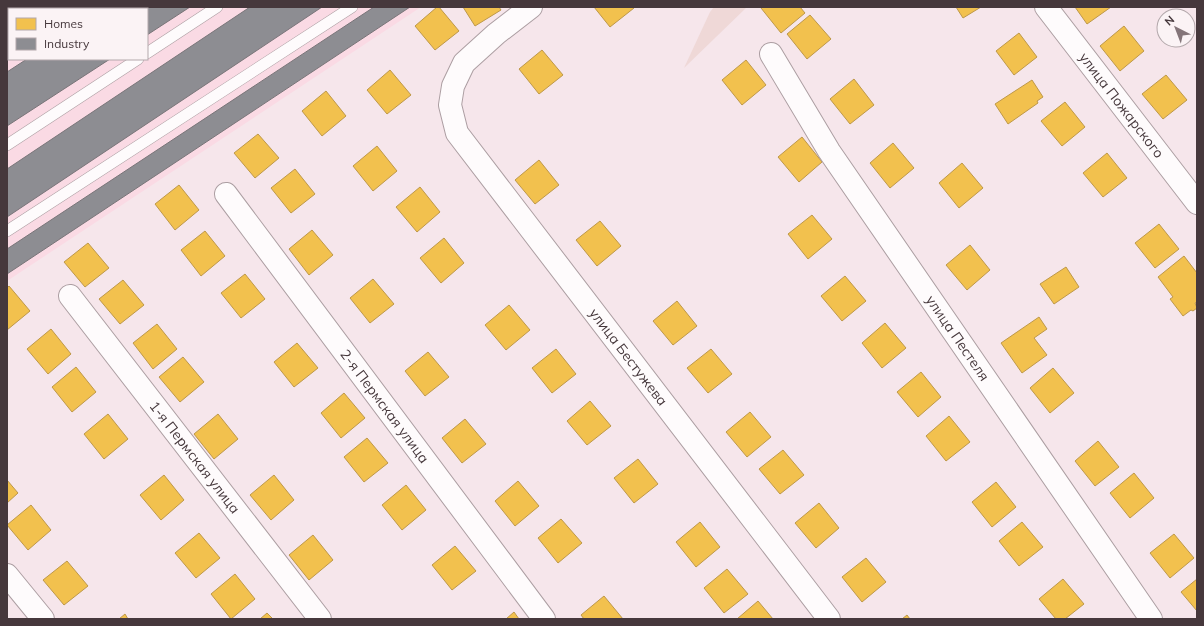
<svg xmlns="http://www.w3.org/2000/svg" width="1204" height="626" viewBox="0 0 1204 626" font-family="Mulish,sans-serif">
  <style>
    .built { fill: #fadae4; fill-rule: evenodd }
    .green { fill: #efd8d7 }
    .homes { fill: #f2c14e; stroke: #be9849 }
    .industry { fill: #8d8d92; stroke: #787478 }
    .lines { fill: none; stroke-linecap: round; stroke-linejoin: round }
    .lane-casing { stroke: #ac9ea2; stroke-width: 12 }
    .street-casing { stroke: #ac9ea2; stroke-width: 24 }
    .lane { stroke: #fefbfc; stroke-width: 11 }
    .street { stroke: #fefbfc; stroke-width: 22 }
    .labels { text-anchor: middle; stroke-width: 4; stroke-linejoin: round; paint-order: stroke }
    .street-label { font-size: 14px; fill: #46383c; stroke: #fbf3f5 }
  </style>
  <rect width="100%" height="100%" fill="#f6e6eb"/>
  <path class="built" d="M7,7H421L7,281ZM9,9H147V59H9Z"/>
  <path class="green" d="M714,7H747L684,68L710,12Z"/>
  <g class="homes">
    <path d="M437,7H439L459,31L435,50L415,26Z"/>
    <path d="M463,7H499L501,10L475,26Z"/>
    <path d="M594,7H634V8L610,27Z"/>
    <path d="M762,7H800L805,13L781,33L761,8Z"/>
    <path d="M956,7H981L963,18Z"/>
    <path d="M1075,7H1111L1087,24Z"/>
    <path d="M810,15L831,39L807,59L787,34Z"/>
    <path d="M1124,26L1144,51L1120,71L1100,46Z"/>
    <path d="M1019,33L1037,57L1014,75L996,51Z"/>
    <path d="M542,50L563,75L539,94L519,69Z"/>
    <path d="M746,60L766,85L742,105L722,80Z"/>
    <path d="M390,70L411,95L387,114L367,90Z"/>
    <path d="M1166,75L1187,100L1163,119L1142,94Z"/>
    <path d="M854,79L874,105L850,124L830,99Z"/>
    <path d="M1032,80L1043,97L1037,101L1038,103L1008,124L995,104Z"/>
    <path d="M326,91L346,116L322,136L302,111Z"/>
    <path d="M1065,102L1085,127L1062,146L1041,121Z"/>
    <path d="M258,134L279,158L255,178L234,153Z"/>
    <path d="M802,137L822,162L799,182L778,157Z"/>
    <path d="M893,143L914,168L890,188L870,163Z"/>
    <path d="M377,146L397,171L373,191L353,166Z"/>
    <path d="M1107,153L1127,178L1103,197L1083,173Z"/>
    <path d="M539,160L559,185L535,204L515,180Z"/>
    <path d="M962,163L983,188L959,208L939,183Z"/>
    <path d="M295,169L315,194L291,213L271,188Z"/>
    <path d="M179,185L199,210L175,230L155,204Z"/>
    <path d="M420,187L440,212L417,232L396,207Z"/>
    <path d="M812,215L832,239L808,259L788,234Z"/>
    <path d="M600,221L621,246L597,266L576,240Z"/>
    <path d="M1159,224L1179,249L1155,268L1135,243Z"/>
    <path d="M312,230L333,255L309,275L289,249Z"/>
    <path d="M205,231L225,256L201,276L181,250Z"/>
    <path d="M444,238L464,263L441,283L420,258Z"/>
    <path d="M88,243L109,268L85,287L64,262Z"/>
    <path d="M970,245L990,270L967,290L946,265Z"/>
    <path d="M1184,256L1197,273V302L1195,303L1197,308L1193,311L1191,310L1183,316L1170,299L1173,297L1158,277Z"/>
    <path d="M1066,267L1079,287L1054,304L1040,284Z"/>
    <path d="M245,274L265,299L241,318L221,293Z"/>
    <path d="M845,276L866,301L842,321L821,296Z"/>
    <path d="M373,279L394,304L370,323L350,298Z"/>
    <path d="M123,280L144,305L120,324L99,299Z"/>
    <path d="M9,286L30,311L7,330V288Z"/>
    <path d="M677,301L697,326L673,345L653,321Z"/>
    <path d="M509,305L530,330L506,350L485,325Z"/>
    <path d="M1039,317L1047,329L1034,338L1047,355L1022,373L1001,343Z"/>
    <path d="M885,323L906,348L882,368L862,343Z"/>
    <path d="M157,324L177,349L153,369L133,343Z"/>
    <path d="M51,329L71,354L48,374L27,349Z"/>
    <path d="M297,343L318,368L294,387L274,362Z"/>
    <path d="M556,349L576,374L552,393L532,368Z"/>
    <path d="M711,349L732,374L708,393L687,368Z"/>
    <path d="M428,352L449,377L425,396L405,371Z"/>
    <path d="M183,357L204,382L180,402L159,377Z"/>
    <path d="M76,367L96,392L72,412L52,387Z"/>
    <path d="M1053,368L1074,393L1050,413L1030,388Z"/>
    <path d="M921,372L941,397L918,417L897,392Z"/>
    <path d="M344,393L365,418L341,438L321,413Z"/>
    <path d="M590,401L611,426L587,445L567,421Z"/>
    <path d="M750,412L771,437L747,457L726,432Z"/>
    <path d="M108,414L128,439L104,459L84,434Z"/>
    <path d="M218,414L238,439L214,459L194,434Z"/>
    <path d="M949,416L970,442L946,461L926,436Z"/>
    <path d="M465,419L486,444L462,463L442,438Z"/>
    <path d="M367,438L388,463L364,482L344,457Z"/>
    <path d="M1098,441L1119,467L1095,486L1075,461Z"/>
    <path d="M783,450L804,475L780,494L759,469Z"/>
    <path d="M638,459L658,484L634,503L614,478Z"/>
    <path d="M1134,473L1154,498L1130,518L1110,493Z"/>
    <path d="M164,475L184,500L161,520L140,495Z"/>
    <path d="M274,475L294,500L271,520L250,495Z"/>
    <path d="M7,480L18,493L7,503Z"/>
    <path d="M518,481L539,506L515,526L495,501Z"/>
    <path d="M996,482L1016,507L992,527L972,502Z"/>
    <path d="M406,485L426,510L402,530L382,505Z"/>
    <path d="M819,503L839,528L816,548L795,523Z"/>
    <path d="M31,505L51,530L28,550L7,525Z"/>
    <path d="M561,519L582,543L558,563L538,538Z"/>
    <path d="M700,522L720,547L696,567L676,542Z"/>
    <path d="M1022,522L1043,547L1019,566L999,541Z"/>
    <path d="M199,533L220,558L196,578L175,553Z"/>
    <path d="M1174,534L1194,558L1170,578L1150,553Z"/>
    <path d="M313,535L333,560L309,580L289,555Z"/>
    <path d="M455,546L476,571L452,590L432,565Z"/>
    <path d="M866,558L886,582L862,602L842,577Z"/>
    <path d="M67,561L88,586L64,605L43,580Z"/>
    <path d="M727,569L748,594L724,613L704,588Z"/>
    <path d="M235,574L255,599L231,619L211,594Z"/>
    <path d="M1063,579L1084,604L1065,619H1056L1039,599Z"/>
    <path d="M1197,579V611L1181,592Z"/>
    <path d="M604,596L623,619H584L581,615Z"/>
    <path d="M758,601L773,619H737Z"/>
    <path d="M514,612L519,619H506Z"/>
    <path d="M267,613L273,619H260Z"/>
    <path d="M125,614L128,619H119Z"/>
    <path d="M907,615L910,619H902Z"/>
  </g>
  <g class="industry">
    <path d="M7,7H58L55,9H9V39L7,40Z"/>
    <path d="M106,7H190L147,35V9H103Z"/>
    <path d="M250,7H322L7,217V169Z"/>
    <path d="M374,7H410L7,274V249Z"/>
    <path d="M27,59H110L7,126V72Z"/>
  </g>
  <g class="lines">
    <g class="lane-casing">
      <g id="lane">
        <path d="M76,9L79,7"/>
        <path d="M147,53L217,7"/>
        <path d="M7,54L9,52"/>
        <path d="M7,145L138,59"/>
        <path d="M7,231L352,7"/>
      </g>
    </g>
    <g class="street-casing">
      <g id="street">
        <path id="s1" d="M531,7L496,34L464,63L453,86L450,105L457,133L829,619"/>
        <path id="s2" d="M1046,7L1197,203"/>
        <path id="s3" d="M771,54L829,151L1151,619"/>
        <path id="s4" d="M226,194L544,619"/>
        <path id="s5" d="M70,296L320,619"/>
        <path d="M7,575L43,619"/>
      </g>
    </g>
    <use href="#lane" class="lane"/>
    <use href="#street" class="street"/>
  </g>
  <g class="labels">
    <g class="street-label">
      <text dy="5" stroke="none"><textPath href="#s2" startOffset="124">улица Пожарского</textPath></text>
      <text dy="5" stroke="none"><textPath href="#s3" startOffset="340">улица Пестеля</textPath></text>
      <text dy="5" stroke="none"><textPath href="#s1" startOffset="443">улица Бестужева</textPath></text>
      <text dy="5" stroke="none"><textPath href="#s4" startOffset="265">2-я Пермская улица</textPath></text>
      <text dy="5" stroke="none"><textPath href="#s5" startOffset="204">1-я Пермская улица</textPath></text>
    </g>
  </g>
  <rect width="1204" height="626" fill="none" stroke="#46383c" stroke-width="16"/>
  <rect x="8" y="8" width="140" height="52" fill="#fbf3f5" stroke="#b3a8ab"/>
  <rect x="16" y="18" width="20" height="12" fill="#f2c14e" stroke="#b3a8ab"/>
  <text x="44" y="28" font-size="12" fill="#46383c">Homes</text>
  <rect x="16" y="38" width="20" height="12" fill="#8d8d92" stroke="#b3a8ab"/>
  <text x="44" y="48" font-size="12" fill="#46383c">Industry</text>
  <g transform="translate(1176 28) rotate(318)"><circle r="19" fill="#fbf3f5" stroke="#b3a8ab"/>
  <path d="M0-3L7 15L0 10L-7 15Z" fill="#847579"/>
  <text y="-6" font-size="11" font-weight="bold" text-anchor="middle" fill="#46383c">N</text>
  </g>
</svg>
